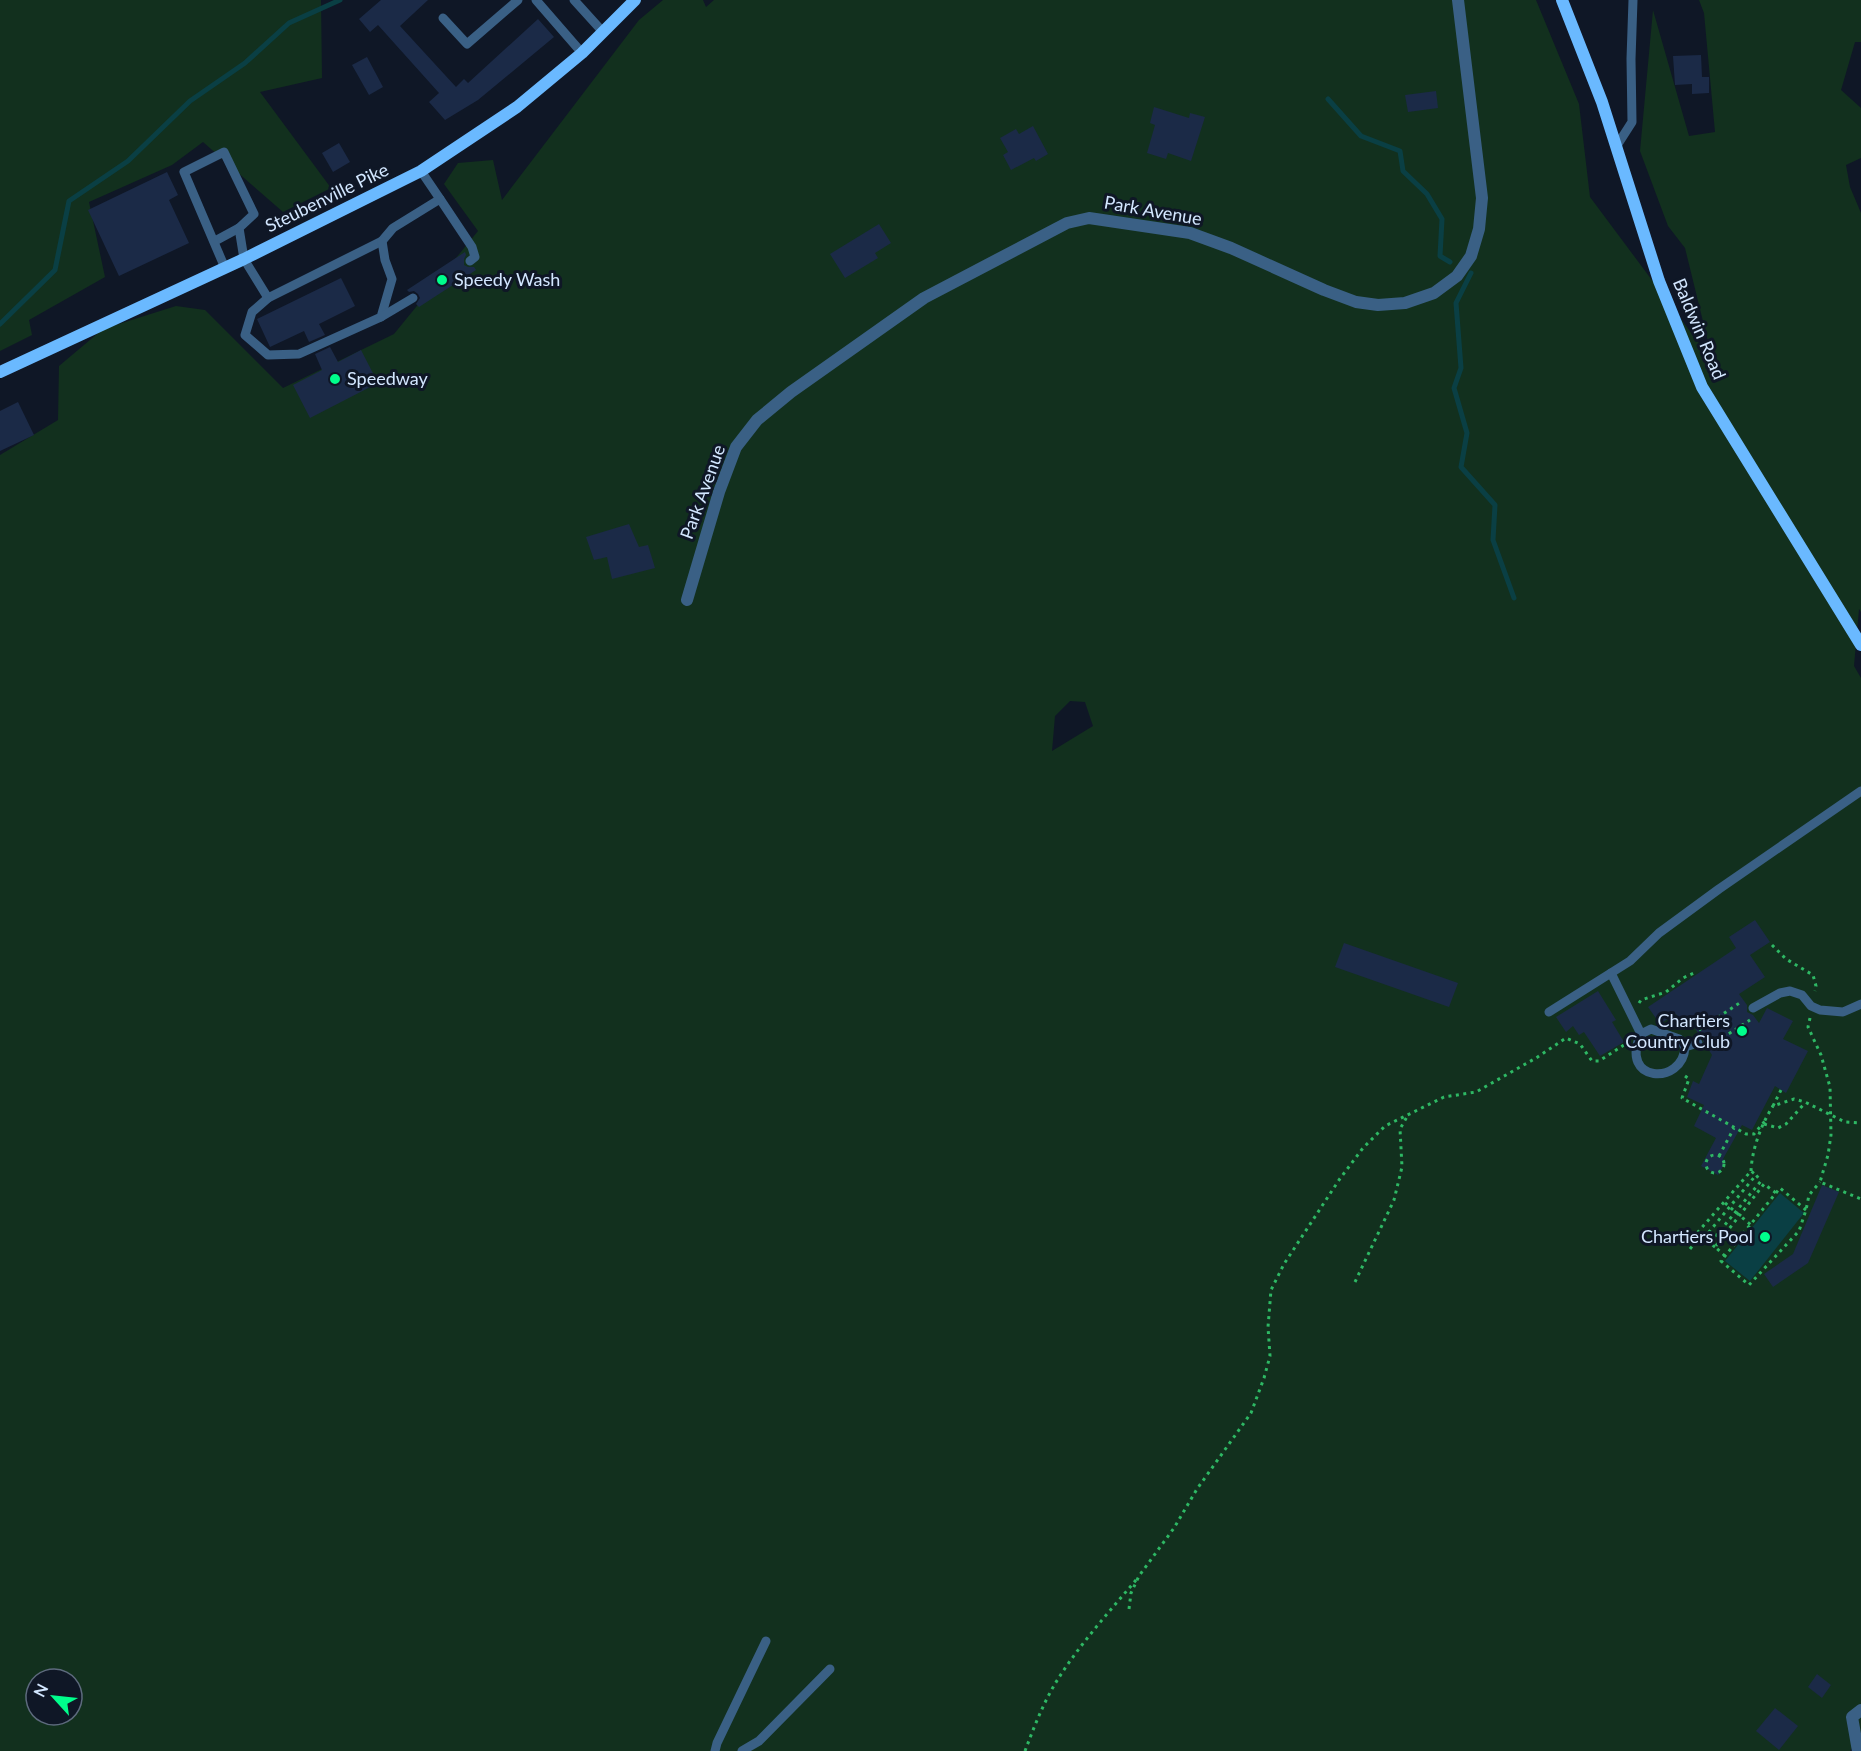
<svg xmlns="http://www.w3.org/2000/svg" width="1861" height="1751" viewBox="0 0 1861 1751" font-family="Lato,sans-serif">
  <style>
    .green { fill: #12301e; fill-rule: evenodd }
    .water { fill: #0a3f44 }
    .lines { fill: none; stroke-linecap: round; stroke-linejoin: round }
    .stream { stroke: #0a3f44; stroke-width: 5 }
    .building { fill: #1b2a47 }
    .path { stroke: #2eb864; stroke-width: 3; stroke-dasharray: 3 4.5; stroke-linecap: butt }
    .lane { stroke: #3a6085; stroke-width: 9 }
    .street { stroke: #3a6085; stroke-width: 12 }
    .secondary { stroke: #6ab9ff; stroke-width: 12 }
    .poi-dot { fill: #00fe8c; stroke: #0f1726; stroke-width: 2 }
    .labels { text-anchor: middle; stroke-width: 6; stroke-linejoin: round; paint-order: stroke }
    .street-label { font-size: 18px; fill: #d3e7ff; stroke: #0f1726 }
    .poi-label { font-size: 18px; fill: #d3e7ff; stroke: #0f1726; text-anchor: start }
  </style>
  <rect width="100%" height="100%" fill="#0f1726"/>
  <g class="green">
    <path d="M0,0H321L322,78L260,92L331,188L283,212L203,142L172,165L89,202L105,277L29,320L32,335L0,351Z"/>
    <path d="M663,0H703L706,7L714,0H1536L1579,104L1590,197L1713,362L1685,248L1668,226L1640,151L1653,10L1689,136L1715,132L1704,13L1699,0H1861V42H1855L1841,90L1861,108V158L1846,165L1850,187L1861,213V612L1859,609L1854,666L1861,678V1734L1850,1751H0V455L58,420L59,366L103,329L176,306L205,310L283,388L394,334L478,231L444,184L458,163L493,160L502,200L639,20ZM1070,701L1085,702L1093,726L1052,751L1055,716ZM36,1679H72V1715H36Z"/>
  </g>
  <path class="water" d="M1780,1193L1804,1213L1750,1281L1725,1261Z"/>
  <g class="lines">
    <g class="stream">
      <path d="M1328,99L1361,136L1400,151L1403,171L1427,194L1442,219L1440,256L1450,262"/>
      <path d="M1471,273L1456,303L1461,368L1454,388L1467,433L1461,467L1495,505L1493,540L1514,598"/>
      <path d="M0,324L55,270L69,201L128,161L190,101L245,63L289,23L340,0"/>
    </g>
  </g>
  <g class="building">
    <path d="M381,0H428L400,26L456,87L464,79L468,83L538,19L554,37L478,100L445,120L429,102L439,93L378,25L370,32L359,19Z"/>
    <path d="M1701,55L1702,77H1709V93L1692,94V84L1675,85L1673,56Z"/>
    <path d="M367,57L383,87L369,95L352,65Z"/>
    <path d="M1436,91L1438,108L1408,112L1405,95Z"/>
    <path d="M1154,107L1189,118L1190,113L1205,117L1191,161L1168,153L1166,159L1147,153L1155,125L1150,123Z"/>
    <path d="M1033,126L1048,154L1036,161L1034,158L1011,170L1003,155L1008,152L1000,138L1016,129L1019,134Z"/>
    <path d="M339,143L350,162L333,172L322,153Z"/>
    <path d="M167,172L178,195L169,200L189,243L119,276L88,210Z"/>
    <path d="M879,224L891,243L875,253L878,258L845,278L830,254Z"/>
    <path d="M465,252L466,255L464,259V265L468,267H474L476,270L419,307L416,304L420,298L418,294L414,291L409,292L407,290Z"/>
    <path d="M341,278L355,306L319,324L325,335L309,342L304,331L270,347L257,319Z"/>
    <path d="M330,347L338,362L361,350L378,383L310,418L293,385L322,370L315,354Z"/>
    <path d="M18,402L34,435L0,451V411Z"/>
    <path d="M629,524L639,547L648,545L655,568L612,579L607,557L594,560L586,537Z"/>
    <path d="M1755,920L1770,942L1750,955L1765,977L1739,994L1747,1005V1012L1753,1015L1759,1023L1767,1008L1793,1021L1783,1039L1808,1051L1786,1093L1775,1086L1752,1130L1742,1125L1723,1159L1726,1161L1718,1175L1701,1166L1716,1138L1694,1126L1704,1105L1687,1097L1693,1081L1699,1084L1712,1055L1689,1019L1682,1023L1676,1014L1660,1024L1648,1007L1736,948L1729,937Z"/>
    <path d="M1344,943L1458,983L1449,1007L1335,967Z"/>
    <path d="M1598,991L1616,1020L1612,1022L1624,1042L1600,1056L1584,1032L1579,1035L1573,1026L1566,1032L1556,1017Z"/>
    <path d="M1822,1185L1839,1192L1808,1263L1773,1287L1764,1274L1793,1254Z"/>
    <path d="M1817,1674L1831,1685L1822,1698L1808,1687Z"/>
    <path d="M1775,1708L1798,1726L1779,1750L1756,1731Z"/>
  </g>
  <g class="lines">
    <g class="path">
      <path d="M1772,945L1786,959L1813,975L1816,986L1815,991"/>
      <path d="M1639,1003L1641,1000L1666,992L1683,978L1696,972"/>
      <path d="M1810,1018L1808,1027L1821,1055L1830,1087L1831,1135L1828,1155L1820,1182L1861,1199"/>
      <path d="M1699,1030L1741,1002"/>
      <path d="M1710,1046L1750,1020"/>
      <path d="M1685,1076L1689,1079L1682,1098L1746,1134H1754L1765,1121"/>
      <path d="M1781,1090L1773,1106L1794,1099L1805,1102L1845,1122L1861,1123"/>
      <path d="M1764,1124L1778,1128L1786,1124L1805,1103"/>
      <circle cx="1715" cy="1164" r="9"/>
      <path d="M1719,1156L1734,1128"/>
      <path d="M1751,1171C1752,1149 1761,1125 1773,1106"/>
      <path d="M1725,1203L1751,1225"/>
      <path d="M1806,1210L1780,1188L1721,1261L1749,1285L1799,1231L1806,1210L1809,1195L1820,1182"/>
      <path d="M1704,1238L1698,1232L1751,1171L1756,1175"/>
      <path d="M1710,1243L1704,1238L1756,1175L1761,1181"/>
      <path d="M1715,1247L1710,1243L1761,1181L1762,1182"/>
      <path d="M1690,1249L1701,1235"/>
      <path d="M1725,1256L1715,1247L1764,1184L1776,1193"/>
      <path d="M1355,1282L1394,1200L1402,1167L1400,1129L1408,1115"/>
      <path d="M1129,1609L1131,1593L1139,1576L1174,1528L1197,1489L1251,1413L1264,1378L1270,1356L1268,1327L1271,1290L1284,1264L1339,1180L1363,1148L1385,1126L1444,1097L1476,1092L1536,1058L1566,1038L1580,1044L1592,1061H1599L1624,1045"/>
      <path d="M1025,1751C1034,1727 1044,1701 1058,1679C1080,1644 1109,1612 1136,1580"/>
    </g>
    <g class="lane">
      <path d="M536,0L582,53"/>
      <path d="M574,0L603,32"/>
      <path d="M443,18L467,44L518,0"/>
      <path d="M1616,147L1632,122L1631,59L1633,0"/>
      <path d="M440,199L472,247L475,257L470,261"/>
      <path d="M215,241L239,228"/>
      <path d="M225,268L184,172L224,152L254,214L239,228L244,259L268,298L382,241L393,228L440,199L421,171"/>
      <path d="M268,298L252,312L245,335L268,355L299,354L381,317L392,279L385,260L382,241"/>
      <path d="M381,317L413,298"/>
      <path d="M1611,973L1641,1034L1651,1029L1679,1039L1685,1047L1698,1043"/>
      <path d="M1753,1008L1780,993L1790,991L1802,995L1811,1006L1820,1010L1843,1012L1861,1004"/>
      <path d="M1549,1012L1630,961L1659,933L1719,889L1861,791"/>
      <path d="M1641,1034C1618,1083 1683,1086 1685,1047"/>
      <path d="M715,1751L717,1743L766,1641"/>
      <path d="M742,1751L759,1741L830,1669"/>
    </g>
    <g class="street">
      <path d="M687,600L719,492L736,447L757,420L791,392L924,298L1067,223L1089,218L1190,233L1231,248L1324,290L1356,302L1378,305L1405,303L1434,293L1457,276L1471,256L1479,229L1482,198L1458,0"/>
      <path d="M1858,1751L1852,1717L1861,1710"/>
    </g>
    <g class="secondary">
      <path d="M1562,0L1602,102L1659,281L1702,387L1861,645"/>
      <path d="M0,372L244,259L421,171L517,107L582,53L635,0"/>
    </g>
  </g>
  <g class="poi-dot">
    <circle cx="442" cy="280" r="6"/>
    <circle cx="335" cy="379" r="6"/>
    <circle cx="1742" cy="1031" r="6"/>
    <circle cx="1765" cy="1237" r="6"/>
  </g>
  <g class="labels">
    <g class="street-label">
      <text transform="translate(327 198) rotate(-26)" y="6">Steubenville Pike</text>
      <text transform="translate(1153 211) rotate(10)" y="6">Park Avenue</text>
      <text transform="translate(1699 329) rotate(67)" y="6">Baldwin Road</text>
      <text transform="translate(703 492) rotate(-70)" y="6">Park Avenue</text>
    </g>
    <g class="poi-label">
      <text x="454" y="286">Speedy Wash</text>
      <text x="347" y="385">Speedway</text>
      <text x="1730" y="1027" text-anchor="end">Chartiers<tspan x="1730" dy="21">Country Club</tspan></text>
      <text x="1753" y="1243" text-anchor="end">Chartiers Pool</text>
    </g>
  </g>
  <g transform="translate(54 1697) rotate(297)"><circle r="28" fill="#0f1726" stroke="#5d6a7d" stroke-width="1.5"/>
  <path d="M0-4.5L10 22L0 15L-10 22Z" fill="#00fe8c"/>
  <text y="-9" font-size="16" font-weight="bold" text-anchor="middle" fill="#d3e7ff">N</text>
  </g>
</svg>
